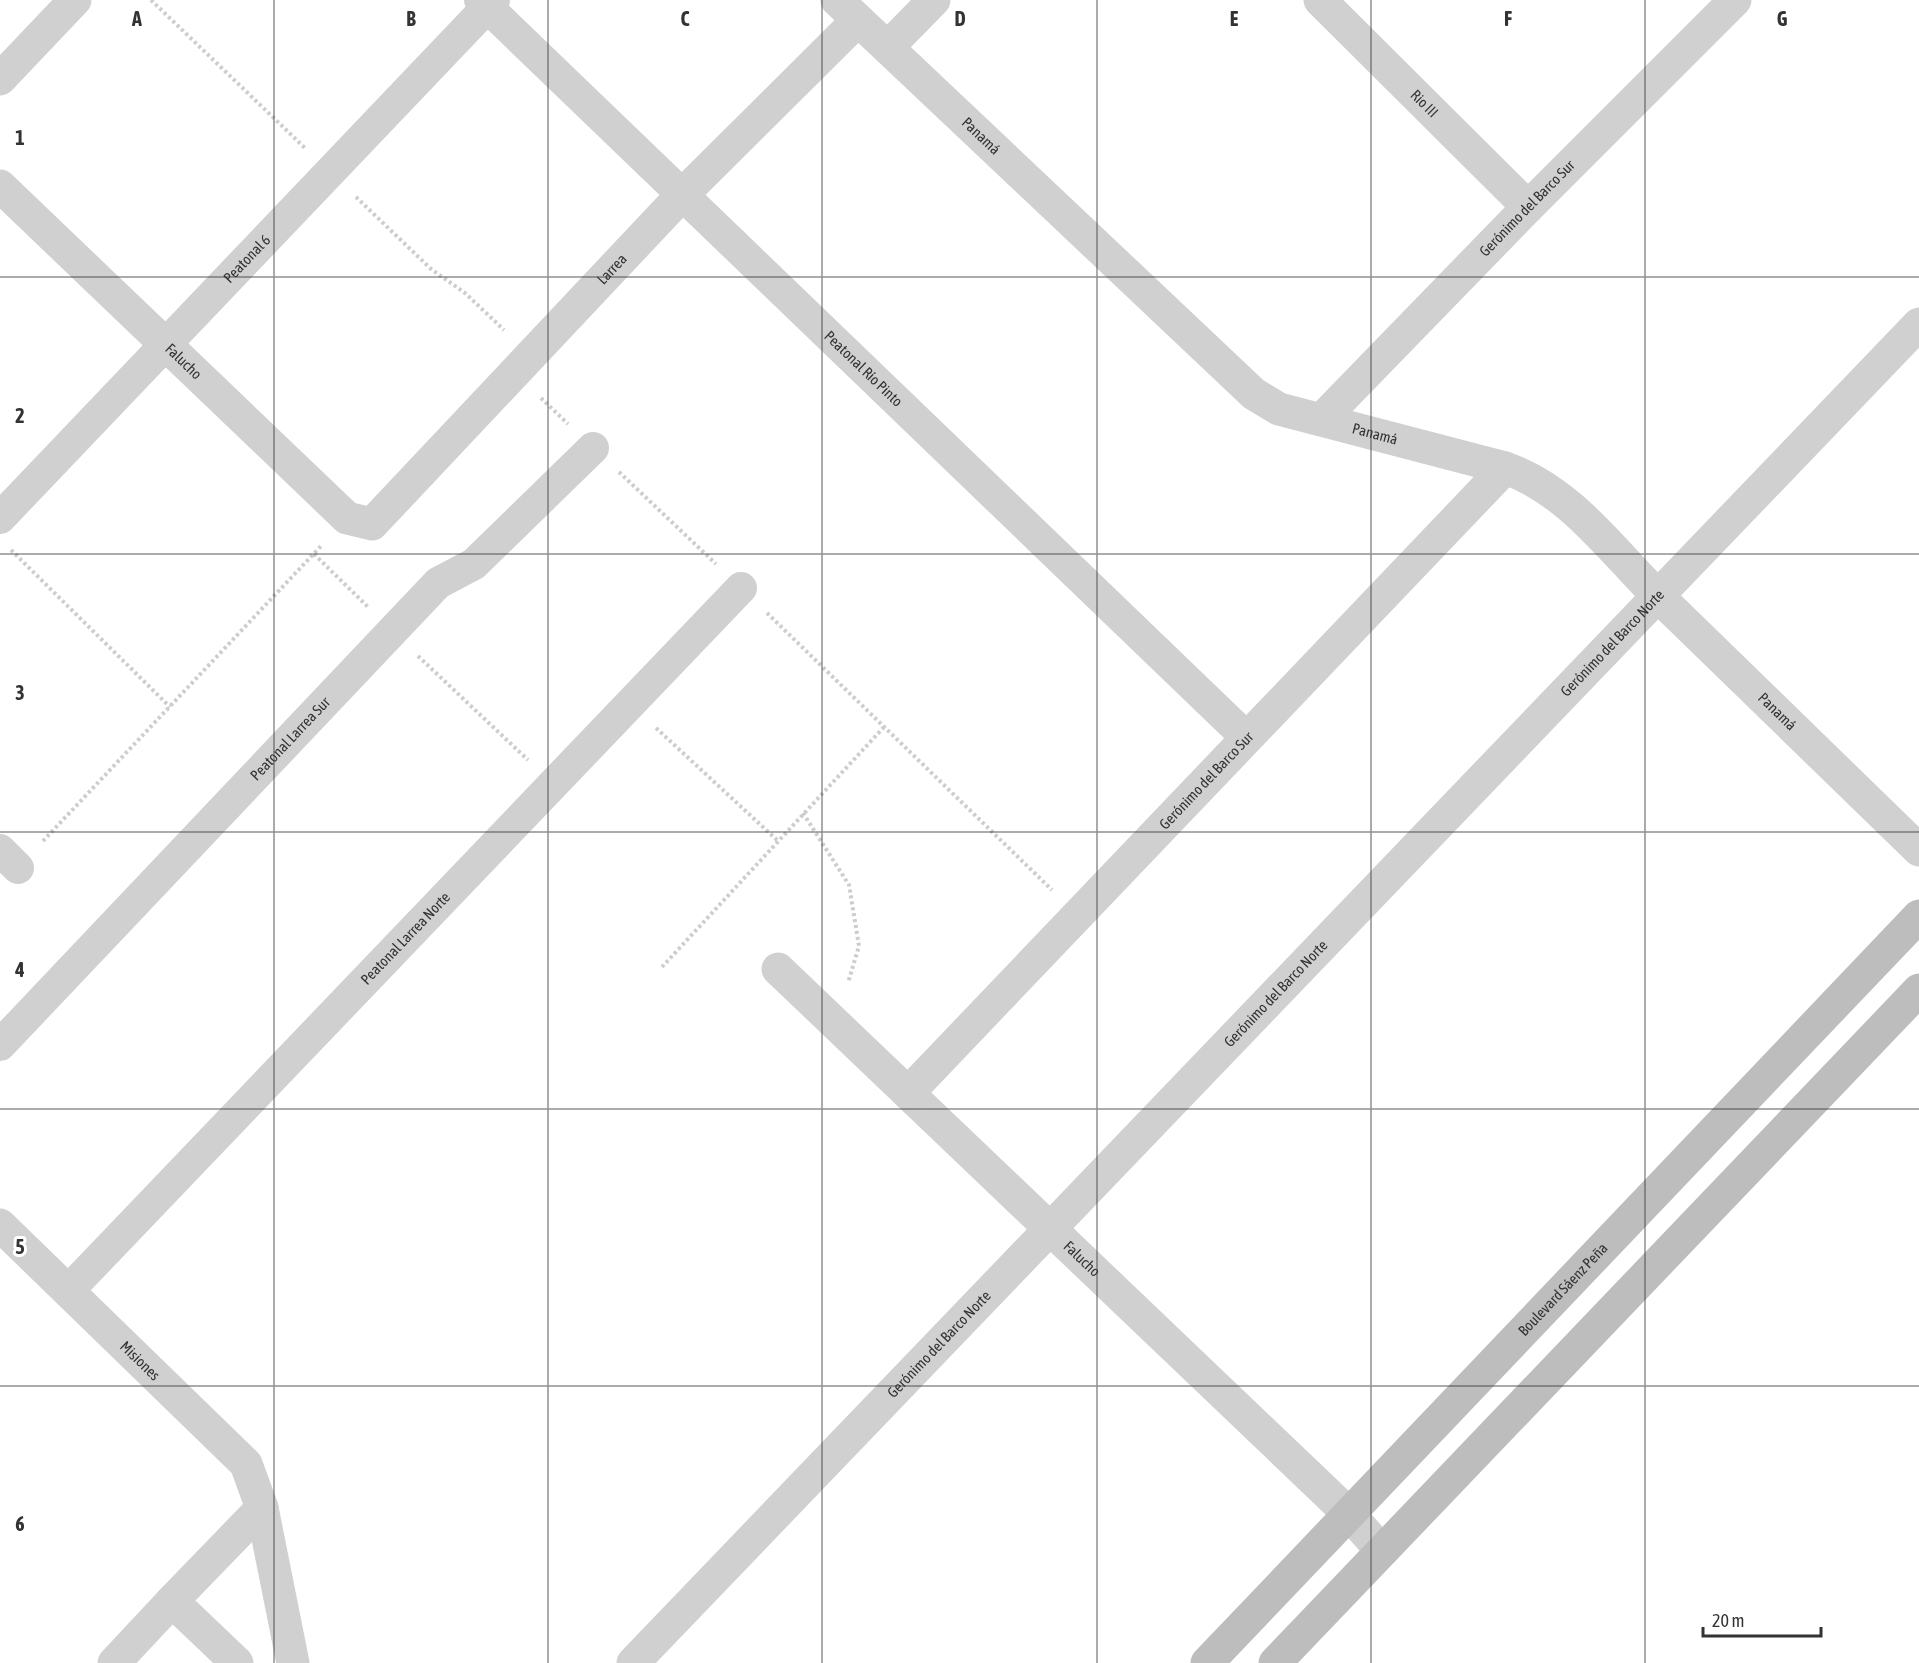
<svg xmlns="http://www.w3.org/2000/svg" width="1919" height="1663" viewBox="0 0 1919 1663" font-family="'Asap Condensed',sans-serif">
  <style>
    .lines { fill: none; stroke-linecap: round; stroke-linejoin: round }
    .path { stroke: #cdcdcd; stroke-width: 4; stroke-dasharray: 3 3; stroke-linecap: butt }
    .pedestrian { stroke: #d0d0d0; stroke-width: 32 }
    .minor { stroke: #d0d0d0; stroke-width: 33 }
    .secondary { stroke: #bdbdbd; stroke-width: 33 }
    .grid { fill: none; stroke: #333; stroke-width: 1.5; stroke-opacity: 0.55 }
    .labels { text-anchor: middle; stroke-width: 6; stroke-linejoin: round; paint-order: stroke }
    .street-label { font-size: 15px; fill: #333; stroke: #fff }
    .grid-label { font-size: 20px; text-anchor: middle; font-weight: bold; fill: #333; stroke: #fff; stroke-width: 6; stroke-linejoin: round; paint-order: stroke }
  </style>
  <rect width="100%" height="100%" fill="#fff"/>
  <g class="lines">
    <g class="path">
      <path d="M151,0L305,148"/>
      <path d="M356,197L431,269L465,293L504,330"/>
      <path d="M541,398L568,424"/>
      <path d="M619,472L716,564"/>
      <path d="M11,550L170,707"/>
      <path d="M314,554L368,607"/>
      <path d="M767,613L1052,890"/>
      <path d="M418,656L528,760"/>
      <path d="M656,728L777,840"/>
      <path d="M803,813L849,885L859,946L848,983"/>
      <path d="M43,841L322,545"/>
      <path d="M662,967L884,727"/>
    </g>
    <g class="pedestrian">
      <path id="s1" d="M480,0L1247,738"/>
      <path id="s2" d="M0,518L494,0"/>
      <path d="M0,850L18,868"/>
      <path id="s3" d="M0,1045L438,583L474,564L593,448"/>
      <path id="s4" d="M68,1291L741,588"/>
    </g>
    <g class="minor">
      <path id="s5" d="M837,0L1254,394L1279,409L1505,468C1572,491 1614,554 1664,602C1749,684 1834,767 1919,850"/>
      <path id="s6" d="M1320,0L1528,207"/>
      <path d="M888,47L934,0"/>
      <path d="M0,79L75,0"/>
      <path id="s7" d="M0,186L347,518L372,524L681,196L858,20"/>
      <path id="s8" d="M1322,419L1528,207L1735,0"/>
      <path id="s9" d="M778,969L1349,1514L1382,1551"/>
      <path id="s10" d="M908,1093L1505,468"/>
      <path id="s11" d="M0,1225L246,1464L262,1508L172,1601L237,1663"/>
      <path d="M262,1508L293,1663"/>
      <path d="M114,1663L172,1601"/>
      <path id="s12" d="M633,1663L1919,324"/>
    </g>
    <g class="secondary">
      <path id="s13" d="M1207,1663L1919,916"/>
      <path d="M1275,1663L1919,990"/>
    </g>
  </g>
  <path class="grid" d="M274,0V1663M548,0V1663M822,0V1663M1097,0V1663M1371,0V1663M1645,0V1663M0,277H1919M0,554H1919M0,832H1919M0,1109H1919M0,1386H1919"/>
  <g class="labels">
    <g class="street-label">
      <text dy="5" stroke="none"><textPath href="#s6" startOffset="147">Rio III</textPath></text>
      <text dy="5" stroke="none"><textPath href="#s5" startOffset="198">Panamá</textPath></text>
      <text dy="5" stroke="none"><textPath href="#s8" startOffset="294">Gerónimo del Barco Sur</textPath></text>
      <text dy="5" stroke="none"><textPath href="#s2" startOffset="358">Peatonal 6</textPath></text>
      <text dy="5" stroke="none"><textPath href="#s7" startOffset="856">Larrea</textPath></text>
      <text dy="5" stroke="none"><textPath href="#s7" startOffset="254">Falucho</textPath></text>
      <text dy="5" stroke="none"><textPath href="#s1" startOffset="532">Peatonal Río Pinto</textPath></text>
      <text dy="5" stroke="none"><textPath href="#s5" startOffset="702">Panamá</textPath></text>
      <text dy="5" stroke="none"><textPath href="#s12" startOffset="1414">Gerónimo del Barco Norte</textPath></text>
      <text dy="5" stroke="none"><textPath href="#s5" startOffset="1204">Panamá</textPath></text>
      <text dy="5" stroke="none"><textPath href="#s3" startOffset="422">Peatonal Larrea Sur</textPath></text>
      <text dy="5" stroke="none"><textPath href="#s10" startOffset="432">Gerónimo del Barco Sur</textPath></text>
      <text dy="5" stroke="none"><textPath href="#s4" startOffset="488">Peatonal Larrea Norte</textPath></text>
      <text dy="5" stroke="none"><textPath href="#s12" startOffset="928">Gerónimo del Barco Norte</textPath></text>
      <text dy="5" stroke="none"><textPath href="#s9" startOffset="420">Falucho</textPath></text>
      <text dy="5" stroke="none"><textPath href="#s13" startOffset="516">Boulevard Sáenz Peña</textPath></text>
      <text dy="5" stroke="none"><textPath href="#s12" startOffset="442">Gerónimo del Barco Norte</textPath></text>
      <text dy="5" stroke="none"><textPath href="#s11" startOffset="195">Misiones</textPath></text>
    </g>
  </g>
  <g class="grid-label">
    <text x="137" y="26">A</text>
    <text x="411" y="26">B</text>
    <text x="685" y="26">C</text>
    <text x="960" y="26">D</text>
    <text x="1234" y="26">E</text>
    <text x="1508" y="26">F</text>
    <text x="1782" y="26">G</text>
    <text x="20" y="145">1</text>
    <text x="20" y="423">2</text>
    <text x="20" y="700">3</text>
    <text x="20" y="977">4</text>
    <text x="20" y="1254">5</text>
    <text x="20" y="1531">6</text>
  </g>
  <path d="M1703 1627v9h118v-9" fill="none" stroke="#333333" stroke-width="3"/>
  <text x="1712" y="1627" font-size="18" fill="#333333" stroke="#ffffff" stroke-width="4.5" paint-order="stroke">20 m</text>
</svg>
